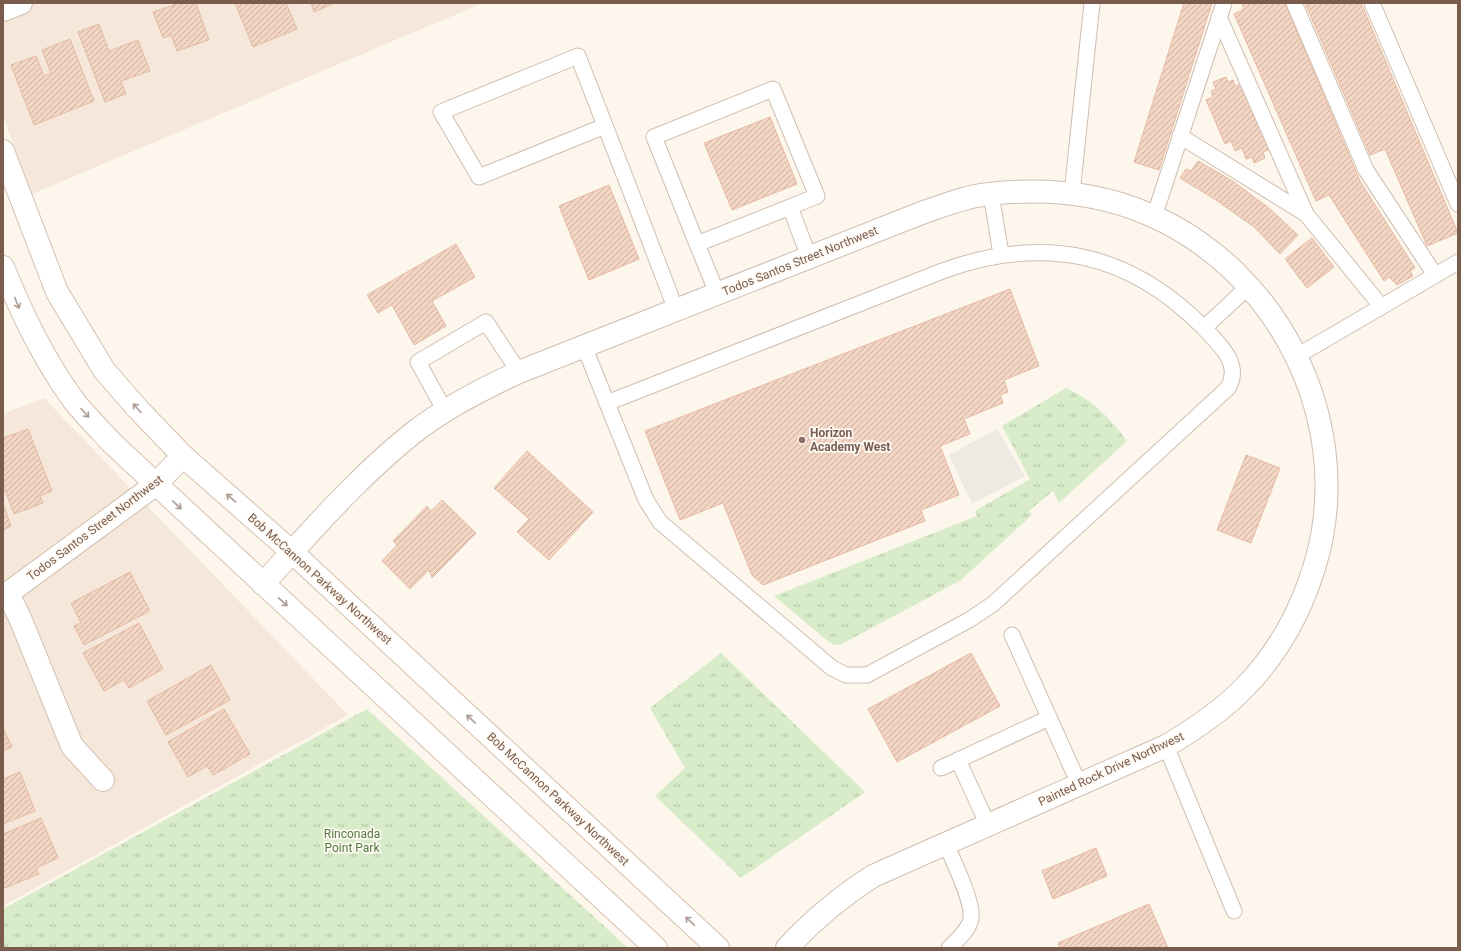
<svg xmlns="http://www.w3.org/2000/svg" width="1461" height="951" viewBox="0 0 1461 951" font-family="Roboto,sans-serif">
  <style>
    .residential { fill: #f5e8da }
    .industrial { fill: #efe9e4 }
    .grass { fill: url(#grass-tufts) }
    .building { fill: url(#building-hatch); stroke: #e6bba3 }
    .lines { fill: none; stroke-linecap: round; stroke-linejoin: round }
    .lane-casing { stroke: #d1beb0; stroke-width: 17 }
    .street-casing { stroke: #d1beb0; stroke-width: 24 }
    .secondary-casing { stroke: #d6c0b0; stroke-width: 24 }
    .lane { stroke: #fff; stroke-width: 15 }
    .street { stroke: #fff; stroke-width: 22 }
    .secondary { stroke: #fff; stroke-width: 22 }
    .oneway { stroke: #af9d94 }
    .education-dot { fill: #8d6e63; stroke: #fffaf3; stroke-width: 1.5 }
    .labels { text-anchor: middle; stroke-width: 3.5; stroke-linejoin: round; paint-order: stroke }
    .street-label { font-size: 12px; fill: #7a5c4d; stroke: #fffaf3 }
    .education-label { font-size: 12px; font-weight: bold; fill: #785e54; stroke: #fffaf3; text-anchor: start }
    .park-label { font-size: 12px; fill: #537a41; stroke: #fffaf3 }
  </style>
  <defs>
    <pattern id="grass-tufts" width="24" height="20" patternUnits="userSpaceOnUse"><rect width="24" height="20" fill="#d8ecc9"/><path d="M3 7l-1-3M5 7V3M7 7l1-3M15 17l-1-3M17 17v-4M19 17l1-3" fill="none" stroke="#b4c2a5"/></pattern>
    <pattern id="building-hatch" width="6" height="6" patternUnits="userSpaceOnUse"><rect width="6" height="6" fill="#f3d5c3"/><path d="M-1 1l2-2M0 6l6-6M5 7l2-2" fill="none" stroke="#cab0a1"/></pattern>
  </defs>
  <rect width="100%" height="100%" fill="#fdf6ec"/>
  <g class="residential">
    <path d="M3,3H483L32,194L3,116Z"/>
    <path d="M44,398L348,715L3,906V414Z"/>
  </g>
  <path class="industrial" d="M997,429L1025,476L972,504L949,455Z"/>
  <g class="grass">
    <path d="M1066,388C1092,399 1110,418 1127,441L1059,503L1053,491L1029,511L1032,515L961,580L840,645H834L829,642L774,596L977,516L975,511L1030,479L1002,426Z"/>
    <path d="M721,653L865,792L741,878L655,796L685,768L650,708Z"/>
    <path d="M367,709L628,948H3V909Z"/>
  </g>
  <g class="building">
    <path d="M173,3H196L209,40L177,51L171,35L163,38L153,12L174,5Z"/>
    <path d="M235,3H286L297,29L253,47Z"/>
    <path d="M311,3H335L314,12Z"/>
    <path d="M1184,3H1212L1159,170L1134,162Z"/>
    <path d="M1242,3H1285L1360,181L1415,268L1410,271L1413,276L1397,285L1389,277L1384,281L1329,195L1316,201L1234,14L1244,9Z"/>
    <path d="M1305,3H1361L1458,233L1427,246L1385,149L1370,155Z"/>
    <path d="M99,24L109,51L138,40L150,71L121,81L126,94L105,102L78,32Z"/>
    <path d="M70,39L94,101L34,125L11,65L36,56L44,76L51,73L42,50Z"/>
    <path d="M1226,77L1228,82L1233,80L1235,86L1242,83L1270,149L1263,152L1265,158L1254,163L1252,157L1246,159L1242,148L1235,151L1231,141L1225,144L1206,100L1213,97L1211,91L1216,89L1213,82Z"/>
    <path d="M770,117L797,184L732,210L704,143Z"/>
    <path d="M1198,161L1231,180L1269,208L1298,235L1280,254L1254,227L1216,200L1180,178L1186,169L1191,171Z"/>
    <path d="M609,185L639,259L589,280L559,206Z"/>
    <path d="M1312,238L1334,267L1307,288L1285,259Z"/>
    <path d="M456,244L475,277L432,301L446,326L414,345L392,305L378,313L367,295Z"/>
    <path d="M1010,289L1039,366L1004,380L1008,392L1000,395L1003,403L964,419L970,434L940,446L959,495L921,510L925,521L763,585L752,575L723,503L680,520L645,431Z"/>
    <path d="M28,429L52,491L40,496L43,503L14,514L3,485V438Z"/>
    <path d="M527,451L593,512L549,560L517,532L529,519L494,488Z"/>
    <path d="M1246,455L1280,468L1251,543L1217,530Z"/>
    <path d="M442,500L476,533L432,578L429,570L410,589L382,561L397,545L393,541L427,506L431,511Z"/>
    <path d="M3,504L11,526L3,530Z"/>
    <path d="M130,572L150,611L84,645L74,626L81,623L71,603Z"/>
    <path d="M139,623L163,669L129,688L124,680L104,691L83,653Z"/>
    <path d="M971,653L1000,706L897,762L868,709Z"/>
    <path d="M211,665L230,700L166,735L147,701Z"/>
    <path d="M224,709L250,754L213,775L207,766L188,777L168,742Z"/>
    <path d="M3,728L12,747L3,751Z"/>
    <path d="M20,772L35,811L3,824V779Z"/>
    <path d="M41,818L58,858L36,868L39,874L5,888L3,883V834Z"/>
    <path d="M1096,848L1107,876L1053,899L1042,871Z"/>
    <path d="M1149,904L1168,948H1060L1058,943Z"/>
  </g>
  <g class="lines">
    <g class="lane-casing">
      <g id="lane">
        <path d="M1294,3L1366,170L1435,275"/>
        <path d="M1372,3L1458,204"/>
        <path d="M1219,17L1306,214"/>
        <path d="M605,126L479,177L441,112L578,56C611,141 644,225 676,310"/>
        <path d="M1180,136L1306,214L1381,306"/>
        <path d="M1072,193L1092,3"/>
        <path d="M991,194L1001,254"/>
        <path d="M790,207L697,244L654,137L773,89L817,196L790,207L809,257"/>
        <path d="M1154,217L1224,3"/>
        <path d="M697,244L717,293"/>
        <path d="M1204,328C1220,345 1242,364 1228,388L993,604L969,620L867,675H846L832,668L660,522L646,500L607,403L945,270C1045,235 1129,252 1204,328L1249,286"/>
        <path d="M584,346L607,403"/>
        <path d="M1297,356L1458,262"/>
        <path d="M445,411L418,362L486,322L519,372"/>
        <path d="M1012,635L1079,784"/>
        <path d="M1166,746L1234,911"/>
        <path d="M958,760L988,825"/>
        <path d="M941,768L1049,718"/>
        <path d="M946,844C953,861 973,900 971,918C970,929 957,940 949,948"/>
      </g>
    </g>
    <g class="street-casing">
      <g id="street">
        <path d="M3,10L21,3"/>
        <path d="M292,552C330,510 369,468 413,433C445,408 482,389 519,372L924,212C945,205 967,196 989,194C1043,188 1097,192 1148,214C1277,269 1353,417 1318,554C1305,603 1281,650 1245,687C1222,711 1195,729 1166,746L873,876C840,897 813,920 787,948"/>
        <path d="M8,594L20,618L72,746L103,780"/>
        <path d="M3,597L155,485L183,456"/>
      </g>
    </g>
    <g class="secondary-casing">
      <g id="secondary">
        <path d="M3,151L57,292L104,370L137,408L183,456L292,552L718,948"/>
        <path d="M3,267C23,316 43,358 74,401C86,416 100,430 113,444L656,948"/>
        <path d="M263,584L292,552"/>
      </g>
    </g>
    <use href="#lane" class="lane"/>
    <use href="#street" class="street"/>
    <use href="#secondary" class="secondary"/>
  </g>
  <defs><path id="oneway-shaft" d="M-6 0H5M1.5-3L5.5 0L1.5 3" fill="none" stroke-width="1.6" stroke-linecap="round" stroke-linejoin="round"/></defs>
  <g class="oneway">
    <use href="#oneway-shaft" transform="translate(17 303) rotate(68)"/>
    <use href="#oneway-shaft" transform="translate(137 408) rotate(-132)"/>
    <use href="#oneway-shaft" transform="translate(85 413) rotate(48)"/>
    <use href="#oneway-shaft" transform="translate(231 498) rotate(-139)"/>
    <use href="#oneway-shaft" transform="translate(177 505) rotate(43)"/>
    <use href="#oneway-shaft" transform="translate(283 602) rotate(43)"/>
    <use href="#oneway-shaft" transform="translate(471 719) rotate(-137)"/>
    <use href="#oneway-shaft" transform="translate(690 921) rotate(-137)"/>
  </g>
  <circle class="education-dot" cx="802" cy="440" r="4"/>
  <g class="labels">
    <g class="street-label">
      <text transform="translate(800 261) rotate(-22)" y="4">Todos Santos Street Northwest</text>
      <text transform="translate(95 528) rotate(-37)" y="4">Todos Santos Street Northwest</text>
      <text transform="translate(320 579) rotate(42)" y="4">Bob McCannon Parkway Northwest</text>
      <text transform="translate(1111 769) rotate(-25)" y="4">Painted Rock Drive Northwest</text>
      <text transform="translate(558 799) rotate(43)" y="4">Bob McCannon Parkway Northwest</text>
    </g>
    <g class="education-label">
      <text x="810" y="437">Horizon<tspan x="810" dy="14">Academy West</tspan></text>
    </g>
    <g class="park-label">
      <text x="352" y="838">Rinconada<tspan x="352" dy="14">Point Park</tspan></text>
    </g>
  </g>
  <rect width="1461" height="951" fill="none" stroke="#7a5c4d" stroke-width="8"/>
</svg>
